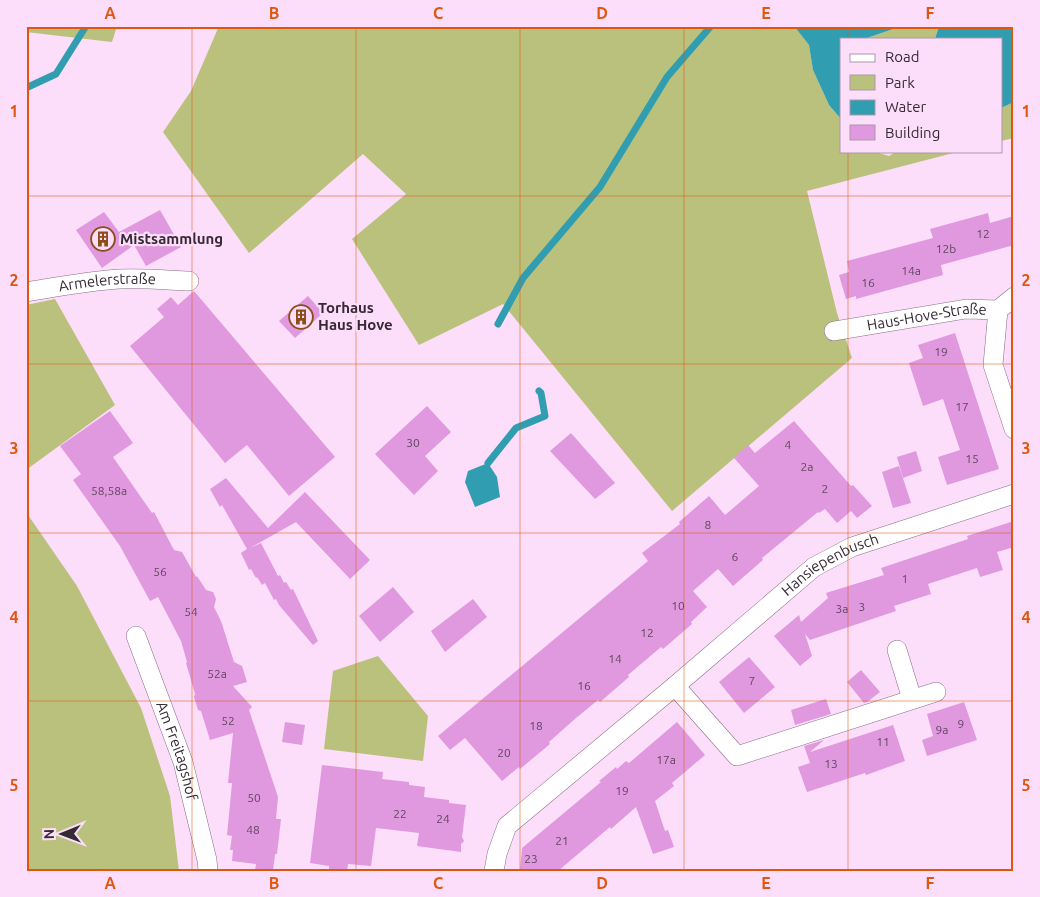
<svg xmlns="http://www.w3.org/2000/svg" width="1040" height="897" viewBox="0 0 1040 897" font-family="Ubuntu,sans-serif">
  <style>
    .green { fill: #bac17c }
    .water { fill: #309db0 }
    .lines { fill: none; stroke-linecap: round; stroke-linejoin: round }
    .stream { stroke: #309db0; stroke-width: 7 }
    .building { fill: #e099df }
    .street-casing { stroke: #886e87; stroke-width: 20 }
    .street { stroke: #fff; stroke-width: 19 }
    .grid { fill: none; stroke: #df570e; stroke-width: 1; stroke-opacity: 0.55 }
    .labels { text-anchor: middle; stroke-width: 4.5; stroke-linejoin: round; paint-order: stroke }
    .number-label { font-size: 12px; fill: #60465f }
    .poi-label { font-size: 15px; font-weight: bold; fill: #352a34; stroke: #fcdefa; text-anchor: start }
    .street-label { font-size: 15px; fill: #352a34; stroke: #fcdefa }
    .neatline { fill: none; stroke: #df570e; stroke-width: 2 }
    .grid-label { font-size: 16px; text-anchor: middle; font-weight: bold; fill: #df570e }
  </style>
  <rect width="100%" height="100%" fill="#fcdefa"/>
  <g class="green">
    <path d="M26,26H117L112,42L26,32Z"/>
    <path d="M219,26H794L809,45L813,70L829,105L841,119V151H872L889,156L897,151H961L807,191L837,313L852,358L672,511L503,304L419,345L352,239L406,194L363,154L249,253L163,132L191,91Z"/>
    <path d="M902,26H939L935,39H864Z"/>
    <path d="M1014,102V138L1001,141V108Z"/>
    <path d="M55,299L115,405L26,470V305Z"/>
    <path d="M26,512L77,586L141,708L170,796L179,871H26Z"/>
    <path d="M378,656L428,716L423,761L324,749L333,671Z"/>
  </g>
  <g class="water">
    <path d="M794,26H902L864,39H841V119L829,105L813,70L809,45Z"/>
    <path d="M939,26H1014V102L1001,108V39H935Z"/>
    <path d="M488,463L497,477L500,497L475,507L465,482L468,471Z"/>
  </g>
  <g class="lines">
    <g class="stream">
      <path d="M26,87H28L56,74L86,26"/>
      <path d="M498,324L523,278L600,187L667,77L711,26"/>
      <path d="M488,463L516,428L545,416L541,393L539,391"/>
    </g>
  </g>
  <g class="building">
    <path d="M160,210L181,247L146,266L134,245L102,268L76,230L104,212L119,232Z"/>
    <path d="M988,213L990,223L1014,216V245L941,265L943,275L856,299V296L846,299L839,275L849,272L847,261L933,238L930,229Z"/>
    <path d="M194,291L335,457L289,496L247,445L225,463L130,346L164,317L157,309L171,297L178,305Z"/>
    <path d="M308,296L323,313L295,338L279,321Z"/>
    <path d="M955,333L999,469L947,485L938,457L960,450L943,399L923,406L909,363L923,358L918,345Z"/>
    <path d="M427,406L451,432L425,456L438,471L414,495L375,454Z"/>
    <path d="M110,411L133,443L113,457L152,513L154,512L174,550L182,552L196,577L197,576L206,590L213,592L216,599L214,607L221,621L234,662L242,666L247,682L233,686L252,707L249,710L278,797L276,819H281L277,854H275L273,871H255L256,864L232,861L233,850H230L232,836L227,835L232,783H228L233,733L210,740L201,711L198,710L194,697L195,694L186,663L187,662L181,641L158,597L150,601L120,546L73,480L81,474L60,446Z"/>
    <path d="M794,421L851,486L853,485L872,506L857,518L851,511L837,523L825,509L819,513L818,512L762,558L763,560L733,586L718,569L693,591L707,607L691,622L692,624L663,649L661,647L628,675L629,677L600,702L598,700L576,718L549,742L550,744L520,769L519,767L502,781L465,738L450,750L438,736L648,561L642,553L680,524L679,522L709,496L725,515L759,486L734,458L748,445L755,453Z"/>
    <path d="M571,433L615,483L595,499L550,451Z"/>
    <path d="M916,451L922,471L903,478L897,457Z"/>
    <path d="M899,466L911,503L893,508L882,472Z"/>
    <path d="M226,478L268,528L305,492L370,560L350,579L296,522L250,548L261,543L278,576L280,575L284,583L286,582L291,590L293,589L318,641L313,645L279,605L276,599L274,600L265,583L262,585L257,577L256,578L251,569L249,570L241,553L247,549L222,505L220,507L210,489Z"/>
    <path d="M1014,521V547L997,552L1003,570L980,577L977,568L928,584L931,594L894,606L896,611L810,640L805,634L812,656L800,666L774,636L799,615L801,622L828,598L826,593L884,575L881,568L968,539L967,536Z"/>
    <path d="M393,587L414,612L380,642L359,616Z"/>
    <path d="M473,599L487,617L445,652L431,631Z"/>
    <path d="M749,657L775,687L744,713L719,682Z"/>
    <path d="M861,670L880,692L867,702L864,703L847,682Z"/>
    <path d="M826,699L831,714L795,725L791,710Z"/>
    <path d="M964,702L977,740L927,756L922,740L933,736L927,714Z"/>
    <path d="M285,722L305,725L302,745L282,742Z"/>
    <path d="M677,722L705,755L672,783L674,786L655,801L665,831L668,830L674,847L653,854L636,807L611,829L610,827L558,871H520L522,848L601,782L599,781L616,767L617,769L626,761L629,763Z"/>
    <path d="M893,725L905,761L866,775L865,773L807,792L798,767L810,763L804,746L824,740L810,752Z"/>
    <path d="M322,765L383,772L382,779L409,782V785L425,787L424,797L449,800V803L466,805L462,837L464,841L461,844V852L417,846L419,833L376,828L371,866L348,864L347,871H329V866L310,863Z"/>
  </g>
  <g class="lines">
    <g class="street-casing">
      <g id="street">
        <path id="s1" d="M26,292C57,287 88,281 119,279C142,278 166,280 189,281"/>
        <path d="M998,310L993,365L1014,429"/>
        <path id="s2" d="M834,331L966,309L998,310L1014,297"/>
        <path id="s3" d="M136,636L183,762L207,860L208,871"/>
        <path d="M897,650L912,699"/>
        <path d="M675,686L737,756L936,692"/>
        <path id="s4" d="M494,871L497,854L507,826L675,686L814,567L852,547L1014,494"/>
      </g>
    </g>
    <use href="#street" class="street"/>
  </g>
  <path class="grid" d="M192,26V871M356,26V871M520,26V871M684,26V871M848,26V39M848,151V871M26,196H1014M26,364H1014M26,533H1014M26,701H1014"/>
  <defs>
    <g id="building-ring" transform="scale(1.25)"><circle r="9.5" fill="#fcdefa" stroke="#8d4c18" stroke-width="1.5"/><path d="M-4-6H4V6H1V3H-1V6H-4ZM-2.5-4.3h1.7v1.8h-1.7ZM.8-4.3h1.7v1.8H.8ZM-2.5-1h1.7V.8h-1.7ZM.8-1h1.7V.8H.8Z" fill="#8d4c18"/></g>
  </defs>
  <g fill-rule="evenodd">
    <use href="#building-ring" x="103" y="239"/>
    <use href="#building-ring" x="301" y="317"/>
  </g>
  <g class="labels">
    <g class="number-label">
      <text x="983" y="238">12</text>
      <text x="946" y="253">12b</text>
      <text x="911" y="275">14a</text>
      <text x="868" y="287">16</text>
      <text x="941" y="356">19</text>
      <text x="962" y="411">17</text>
      <text x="413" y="447">30</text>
      <text x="788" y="449">4</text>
      <text x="972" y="463">15</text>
      <text x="807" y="471">2a</text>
      <text x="825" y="493">2</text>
      <text x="109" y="495">58,58a</text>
      <text x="708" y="529">8</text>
      <text x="735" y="561">6</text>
      <text x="160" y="576">56</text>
      <text x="905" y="583">1</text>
      <text x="678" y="610">10</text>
      <text x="862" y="611">3</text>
      <text x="842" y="613">3a</text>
      <text x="191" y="616">54</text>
      <text x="647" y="637">12</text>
      <text x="615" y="663">14</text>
      <text x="217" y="678">52a</text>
      <text x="752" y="685">7</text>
      <text x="584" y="690">16</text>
      <text x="228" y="725">52</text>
      <text x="961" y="728">9</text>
      <text x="536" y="730">18</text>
      <text x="942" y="734">9a</text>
      <text x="883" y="746">11</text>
      <text x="504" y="757">20</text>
      <text x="666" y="764">17a</text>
      <text x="831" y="768">13</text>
      <text x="622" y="795">19</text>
      <text x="254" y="802">50</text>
      <text x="400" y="818">22</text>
      <text x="443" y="823">24</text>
      <text x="253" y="834">48</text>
      <text x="562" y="845">21</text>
      <text x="531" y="863">23</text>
    </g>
    <g class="poi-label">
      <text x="120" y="244">Mistsammlung</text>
      <text x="318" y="313">Torhaus<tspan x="318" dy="17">Haus Hove</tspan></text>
    </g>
    <g class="street-label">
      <text dy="5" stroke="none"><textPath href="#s1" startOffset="82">Armelerstraße</textPath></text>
      <text dy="5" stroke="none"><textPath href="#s2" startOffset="94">Haus-Hove-Straße</textPath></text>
      <text dy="5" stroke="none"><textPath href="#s4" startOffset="464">Hansiepenbusch</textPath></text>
      <text dy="5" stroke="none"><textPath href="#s3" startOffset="122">Am Freitagshof</textPath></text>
    </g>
  </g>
  <rect width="1040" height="897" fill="none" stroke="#fcdefa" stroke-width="55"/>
  <rect x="840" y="38" width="162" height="115" fill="#fcdefa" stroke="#ac96ab"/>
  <rect x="850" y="54" width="25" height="8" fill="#ffffff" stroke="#ac96ab"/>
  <text x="885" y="62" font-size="15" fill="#352a34">Road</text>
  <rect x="850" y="75" width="25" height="15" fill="#bac17c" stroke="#ac96ab"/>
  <text x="885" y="88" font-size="15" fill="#352a34">Park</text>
  <rect x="850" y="100" width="25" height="15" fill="#309db0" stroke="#ac96ab"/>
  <text x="885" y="112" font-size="15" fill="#352a34">Water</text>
  <rect x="850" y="125" width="25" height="15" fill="#e099df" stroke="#ac96ab"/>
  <text x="885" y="138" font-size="15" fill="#352a34">Building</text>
  <g transform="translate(62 834) rotate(269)" stroke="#fcdefa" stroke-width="4" paint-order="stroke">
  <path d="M0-4L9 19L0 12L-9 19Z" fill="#352a34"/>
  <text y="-8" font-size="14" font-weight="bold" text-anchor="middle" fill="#352a34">N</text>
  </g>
  <rect x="28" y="28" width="984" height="842" class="neatline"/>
  <g class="grid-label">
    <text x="110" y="19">A</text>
    <text x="274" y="19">B</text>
    <text x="438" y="19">C</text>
    <text x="602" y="19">D</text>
    <text x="766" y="19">E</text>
    <text x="930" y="19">F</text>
    <text x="14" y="117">1</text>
    <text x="1026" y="117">1</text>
    <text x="14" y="286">2</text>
    <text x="1026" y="286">2</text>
    <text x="14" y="454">3</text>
    <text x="1026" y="454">3</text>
    <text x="14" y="623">4</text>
    <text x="1026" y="623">4</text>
    <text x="14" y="791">5</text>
    <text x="1026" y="791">5</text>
    <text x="110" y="889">A</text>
    <text x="274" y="889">B</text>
    <text x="438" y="889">C</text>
    <text x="602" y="889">D</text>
    <text x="766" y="889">E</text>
    <text x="930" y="889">F</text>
  </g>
</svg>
